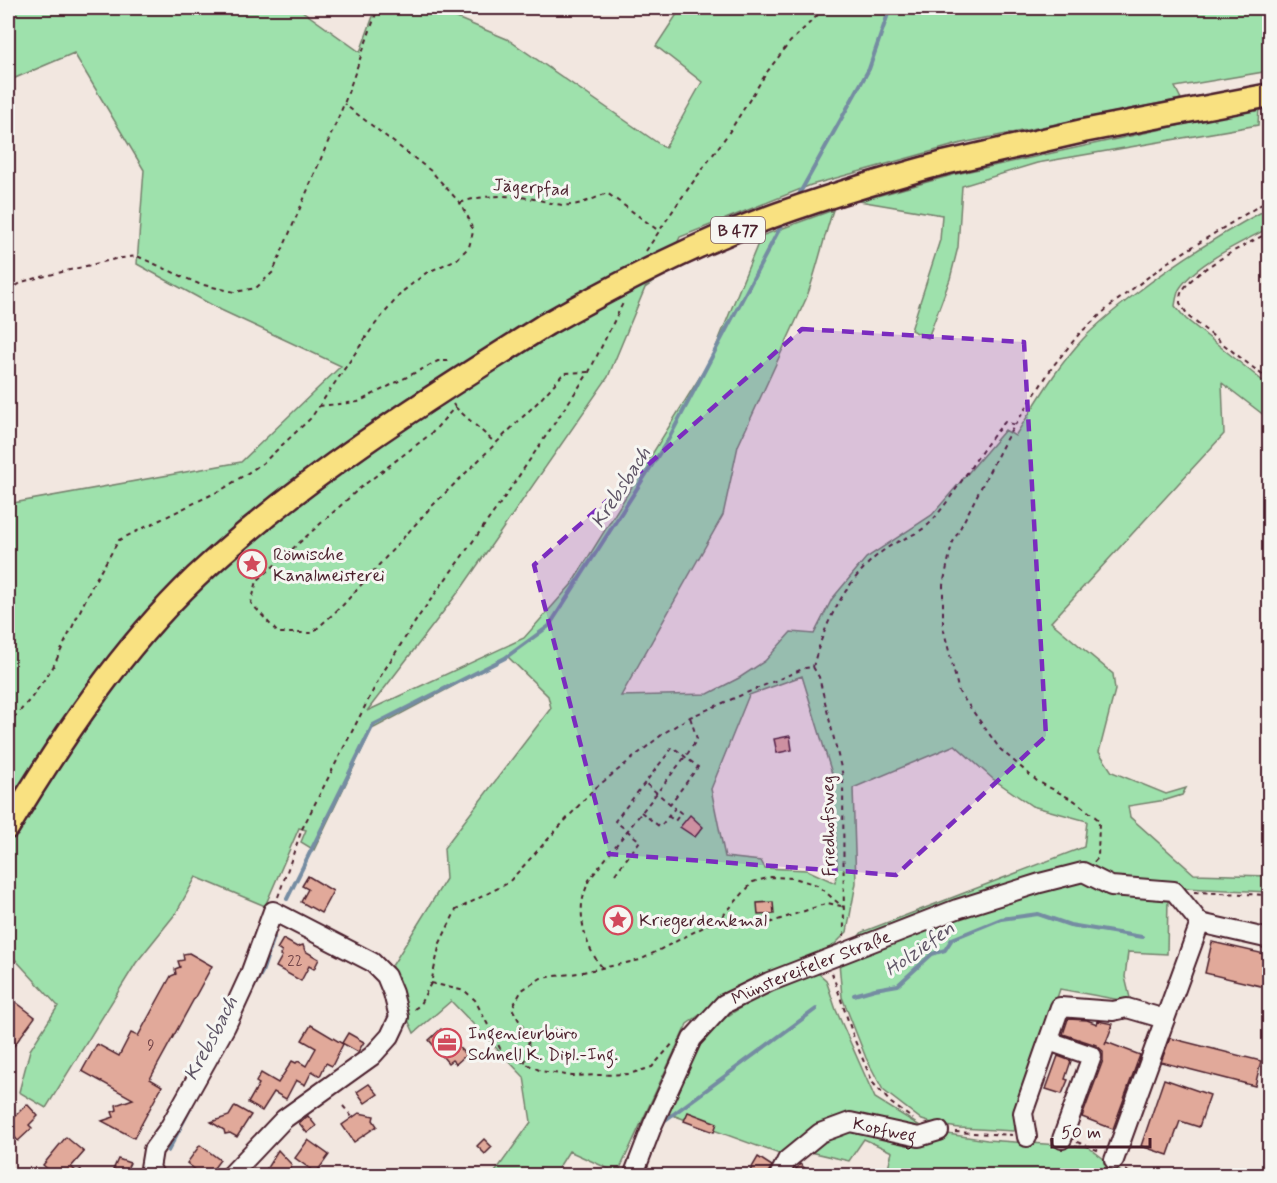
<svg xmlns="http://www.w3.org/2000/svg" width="1277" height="1183" viewBox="0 0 1277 1183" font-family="Mynerve,sans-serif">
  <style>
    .green { fill: #9ee1ac; stroke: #74806c; stroke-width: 1.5; fill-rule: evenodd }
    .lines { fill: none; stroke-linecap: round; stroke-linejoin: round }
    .stream { stroke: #748ca2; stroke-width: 4 }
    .building { fill: #e1a99a; stroke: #4a1f2b; stroke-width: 1.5 }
    .minor-casing { stroke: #4a1f2b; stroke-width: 22 }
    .major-casing { stroke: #4a1f2b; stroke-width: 27 }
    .path { stroke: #4a1f2b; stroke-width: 2; stroke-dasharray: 4.5 4.5; stroke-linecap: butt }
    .minor { stroke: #f6f6f2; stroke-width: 18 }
    .major { stroke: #f9e181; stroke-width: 22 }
    .major-bridge-casing { stroke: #4a1f2b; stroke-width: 27; stroke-linecap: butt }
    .major-bridge { stroke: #f9e181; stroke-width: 22 }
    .marked { fill: #7b2cbf; fill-opacity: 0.2; stroke: #7b2cbf; stroke-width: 4.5; stroke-dasharray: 12 8; stroke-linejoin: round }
    .labels { text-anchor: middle; stroke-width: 6; stroke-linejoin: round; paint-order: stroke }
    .number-label { font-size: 15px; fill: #704247 }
    .shield { fill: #f6f6f2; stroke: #7e6067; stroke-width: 1.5 }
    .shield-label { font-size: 16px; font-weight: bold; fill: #4a1f2b }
    .street-label { font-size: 18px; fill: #4a1f2b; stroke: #f6f6f2 }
    .poi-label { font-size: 18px; fill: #4a1f2b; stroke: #f6f6f2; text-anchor: start }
    .water-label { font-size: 20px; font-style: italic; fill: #5f5566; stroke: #f6f6f2 }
  </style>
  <rect width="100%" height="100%" fill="#f2e7e0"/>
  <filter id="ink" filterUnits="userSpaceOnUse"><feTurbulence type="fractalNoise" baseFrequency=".0167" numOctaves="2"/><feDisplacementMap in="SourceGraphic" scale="12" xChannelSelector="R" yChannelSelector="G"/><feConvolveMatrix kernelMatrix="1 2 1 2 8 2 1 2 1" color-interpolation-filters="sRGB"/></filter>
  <g filter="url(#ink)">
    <g class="green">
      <path d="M8,8H298L360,52L376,8H433L507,39L665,148L702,82L656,46L681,8H1269V71L1175,87L1181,99L962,143L811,185L680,237L662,276L645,288L608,377L463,586L367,711L524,638L571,585L711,359L761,236L833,210C823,240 817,270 806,299L738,446L723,515L621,696L708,694L739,678L765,661L791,632L814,634L832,599L866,558L932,515L1005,430L1015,436C1037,402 1056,368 1083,339C1099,322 1117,308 1135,294C1178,261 1222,233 1269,208V228C1244,241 1196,263 1180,288C1177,292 1176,300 1175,306L1186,319L1269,386V419L1222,383L1224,434L1051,622L1113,674L1115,690L1099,752L1112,772L1166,794L1186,788L1182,795L1166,800L1128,806L1130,817L1194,874L1269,876V892L1163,887L1168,897L1167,954L1128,952L1125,977L1131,1002L1060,989L1016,1121L1014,1131L959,1128L939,1125L922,1120L883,1090L866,1058L842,997L839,962L862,932L1084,847L1087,821L1032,806L993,779L955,745L853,788L856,883L847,932L827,952L742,985L687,1024L618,1173L569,1151L554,1175H493L531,1122L524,1077L451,1001L414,1033L387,974L446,879L444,848L551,708L548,696L508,657L372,729L314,850L301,842L306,830L299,828L265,906L196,877L176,913L136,963L46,1108L19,1092L30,1050L58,1006L12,956L8,959V504L241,462L341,366L221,310L137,264L144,170L74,53L8,81ZM802,676L833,777L837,867L835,883L807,870L765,868L761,861L725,857L711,789L749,695Z"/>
      <path d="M1259,108L1258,125L1037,163L962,186L958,247L950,279L928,338L911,330L940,240L942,215L859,201L956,174Z"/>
      <path d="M817,972L826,980L836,1010L875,1098L928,1131L987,1140L1088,1147L1125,1175H886L892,1152L864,1139L849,1161L793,1148L782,1155L667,1113L708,1029L755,998Z"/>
    </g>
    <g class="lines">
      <g class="stream">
        <path d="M797,198L869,69L890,8"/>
        <path d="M287,899L373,725L505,658L549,626L668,440L783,222"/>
        <path d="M253,988L262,972L274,937"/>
        <path d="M854,995L875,989L898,985L932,954L945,950L952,939L1001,919L1038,914L1070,925L1142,937"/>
        <path d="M659,1132L664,1121L816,1009"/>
        <path d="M168,1151L190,1109"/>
      </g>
    </g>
    <g class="building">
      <path d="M790,736L792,750L777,753L774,739Z"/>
      <path d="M690,815L703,827L695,837L680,827Z"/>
      <path d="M308,876L333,891L321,913L301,902L308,889L302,886Z"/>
      <path d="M773,902L774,914L758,915L757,903Z"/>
      <path d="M283,939L297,947L303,945L305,951L319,959L314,969L309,966L301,981L276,967L282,956L280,955L282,952L277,949Z"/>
      <path d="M1212,942L1269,955V988L1205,973Z"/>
      <path d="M189,953L212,966L150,1079L162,1086L134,1138L102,1121L114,1117L112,1112L117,1110L116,1105L133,1099L82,1071L97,1044L119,1056L131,1033L138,1036L171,976L176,974L175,969L180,967L178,961L184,960L183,954Z"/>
      <path d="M8,996L35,1017L8,1054Z"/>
      <path d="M1068,1019L1087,1020L1097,1024L1098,1021L1113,1024L1105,1045L1106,1042L1140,1055L1113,1129L1082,1117L1103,1060V1051L1096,1045L1063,1034Z"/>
      <path d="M311,1025L343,1044L332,1066L326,1063L320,1076L312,1071L305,1085L296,1080L286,1099L274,1092L262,1111L248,1103L259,1084L256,1082L261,1073L278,1083L292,1061L296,1063L298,1061L306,1066L316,1048L302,1040Z"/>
      <path d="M441,1029L466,1055L456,1064L452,1060L448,1063L429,1040Z"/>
      <path d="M348,1033L364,1042L358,1052L342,1043Z"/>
      <path d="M1170,1038L1261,1061L1255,1086L1161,1062Z"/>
      <path d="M1058,1056L1071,1061L1065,1079L1068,1080L1062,1094L1046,1089Z"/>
      <path d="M1164,1079L1210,1095L1199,1127L1180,1121L1168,1155L1141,1146Z"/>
      <path d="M369,1084L378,1094L365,1103L357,1092Z"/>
      <path d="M27,1104L38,1116L29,1125L32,1128L18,1141L8,1129V1123Z"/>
      <path d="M235,1106L251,1115L237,1137L230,1133L225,1134L224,1130L211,1122L229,1116Z"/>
      <path d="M688,1112L717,1123L714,1132L684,1121Z"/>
      <path d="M359,1113L374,1116L373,1120L377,1126L354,1142L342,1125Z"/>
      <path d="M308,1116L316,1126L307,1133L299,1123Z"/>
      <path d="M66,1137L84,1152L71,1167L82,1176H56L43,1165Z"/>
      <path d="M484,1139L492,1147L485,1154L477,1146Z"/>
      <path d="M308,1140L329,1155L316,1173L295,1158Z"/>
      <path d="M200,1145L220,1160L208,1176H203L187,1163Z"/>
      <path d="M278,1150L292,1165L285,1176H262Z"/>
      <path d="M758,1157L772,1166L766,1176H747Z"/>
      <path d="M118,1159L130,1163L125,1173L121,1174L113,1170Z"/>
      <path d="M800,1164L814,1176H796L793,1173Z"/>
    </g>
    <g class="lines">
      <g class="minor-casing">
        <g id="minor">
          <path d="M1165,1019L1200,923L1270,939"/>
          <path d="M1049,1041L1092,1056L1062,1139"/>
          <path d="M1027,1137L1023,1113L1060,1007L1113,1011L1127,1008L1165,1019L1114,1160"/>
          <path d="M155,1176L150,1168L153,1150L169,1128L226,1026L250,974L273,911L372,962L386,976L393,993L399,1017L390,1036L372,1056L284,1119L230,1176"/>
          <path id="s1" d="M633,1176L653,1124L692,1039L724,1004L769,982L957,909L1040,883L1083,872L1111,886L1174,891L1200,923"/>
          <path id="s2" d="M779,1176L787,1160L820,1133L850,1122L919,1137L939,1131"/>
        </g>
      </g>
      <g class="major-casing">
        <g id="major">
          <path d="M944,163L1083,131L1270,95"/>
          <path d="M8,827C62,738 120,650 196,577C300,479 424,401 545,325"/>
        </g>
      </g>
      <g class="path">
        <path d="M460,203C483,194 510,195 534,199C544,201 553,204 562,205C577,207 593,199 607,193L659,231"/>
        <path d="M1270,232C1247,244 1197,268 1183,290C1180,293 1180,299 1180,303L1189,317L1270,381"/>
        <path d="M646,251L680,200L728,134L767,72L790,42L825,8"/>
        <path d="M8,290L25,281L115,259L137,256L199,284L235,292L256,288L273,272L344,104L378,8"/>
        <path d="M453,404L455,407L432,433L360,488L257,581L251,603L278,633H312L343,605L431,507L540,400L564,373L588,372"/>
        <path d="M319,406L358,402L438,361H449V365"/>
        <path d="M455,407L495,443"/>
        <path d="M813,667C824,623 848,575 887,548C900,539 920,534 931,522C958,491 977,453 1005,422L1016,425"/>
        <path d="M813,667L819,677L843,776L844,936"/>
        <path d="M8,725L32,697L53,667L93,584L119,540L223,489L263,463L311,418L373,327L402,292L426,273L457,259L469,247L473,232L469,219L460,203L431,171L344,104"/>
        <path d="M641,812L660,827L675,808L645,783"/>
        <path d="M668,816L675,821L681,813L675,808"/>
        <path d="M1094,862L1098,858L1099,820L1075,801L1037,781L1000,749L959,692L943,627V585L952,544L1006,439L1053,366L1080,333L1110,306L1168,262L1270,199"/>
        <path d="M615,874L640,841L615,821L673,747L698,767L670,804"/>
        <path d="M1194,892L1270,895"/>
        <path d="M278,897L302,829L380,677L419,616L502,501L589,372L623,303"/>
        <path d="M769,923L828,903L841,906"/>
        <path d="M602,967C588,951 580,926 582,904C583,896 586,888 589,880L688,753L697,739L690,717"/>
        <path d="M832,973L855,1041L873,1083L891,1103L913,1119"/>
        <path d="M431,983L465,991L475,1000L502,1052L541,1071L572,1076L629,1074L652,1067L674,1042"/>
        <path d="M414,1009L419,1006L431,983L440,943L456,910L508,883L593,790L664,733L690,717L805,668L813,667"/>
        <path d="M524,1063C536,1041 522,1028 512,1008L522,990L541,978L578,973L640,960L721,918L753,882L771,877L794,878L817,885L843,907"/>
        <path d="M343,1106L352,1117"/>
        <path d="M955,1132L1012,1135"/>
        <path d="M1077,1142L1100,1151"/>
        <path d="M1126,1170L1133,1176"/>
        <path d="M70,1176L84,1168"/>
      </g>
      <use href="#minor" class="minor"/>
      <use href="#major" class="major"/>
      <g class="major-bridge-casing">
        <path id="major-bridge" d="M545,325C607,290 670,257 736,230C804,203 874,182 944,163"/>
      </g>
      <use href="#major-bridge" class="major-bridge"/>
    </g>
  </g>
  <path class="marked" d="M802,329L1024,342L1046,736L896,875L609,854L534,565Z"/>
  <defs>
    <g id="sight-ring" transform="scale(1.5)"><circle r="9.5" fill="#f6f6f2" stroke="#d1495b" stroke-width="1.5"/><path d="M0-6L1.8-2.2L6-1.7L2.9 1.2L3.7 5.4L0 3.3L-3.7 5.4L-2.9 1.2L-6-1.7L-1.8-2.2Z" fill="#d1495b"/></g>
    <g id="office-ring" transform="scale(1.5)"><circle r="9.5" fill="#f6f6f2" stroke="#d1495b" stroke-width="1.5"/><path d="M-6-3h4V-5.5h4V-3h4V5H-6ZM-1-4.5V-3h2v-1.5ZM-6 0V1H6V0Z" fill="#d1495b"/></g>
  </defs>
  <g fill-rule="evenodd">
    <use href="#sight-ring" x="252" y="564"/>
    <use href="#sight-ring" x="618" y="920"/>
    <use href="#office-ring" x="447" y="1043"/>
  </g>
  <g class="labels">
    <g class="number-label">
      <text x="295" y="966">22</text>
      <text x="151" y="1050">9</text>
    </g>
    <rect class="shield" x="711" y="217" width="54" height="26" rx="4.5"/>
    <g class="shield-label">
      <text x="738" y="236">B 477</text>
    </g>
    <g class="street-label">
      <text transform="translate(531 187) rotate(4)" y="6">Jägerpfad</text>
      <text transform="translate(828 826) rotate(-91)" y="6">Friedhofsweg</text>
      <text dy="6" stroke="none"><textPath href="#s1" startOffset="291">Münstereifeler Straße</textPath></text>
      <text dy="6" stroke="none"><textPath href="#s2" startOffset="128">Kopfweg</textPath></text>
    </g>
    <g class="poi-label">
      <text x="273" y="560">Römische<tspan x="273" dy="21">Kanalmeisterei</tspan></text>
      <text x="639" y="926">Kriegerdenkmal</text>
      <text x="468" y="1039">Ingenieurbüro<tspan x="468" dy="21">Schnell K. Dipl.-Ing.</tspan></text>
    </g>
    <g class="water-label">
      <text transform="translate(620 487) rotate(-57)" y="7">Krebsbach</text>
      <text transform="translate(919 948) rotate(-35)" y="7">Holziefen</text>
      <text transform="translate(210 1038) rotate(-62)" y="7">Krebsbach</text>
    </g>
  </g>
  <rect width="1277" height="1183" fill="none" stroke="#f6f6f2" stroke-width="30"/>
  <rect x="15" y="15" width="1247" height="1153" fill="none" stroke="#4a1f2b" stroke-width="2" filter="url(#ink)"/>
  <path d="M1052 1138v9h98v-9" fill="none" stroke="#4a1f2b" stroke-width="3"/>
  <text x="1061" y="1138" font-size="18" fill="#4a1f2b" stroke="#f6f6f2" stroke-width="4.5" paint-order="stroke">50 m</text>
</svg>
